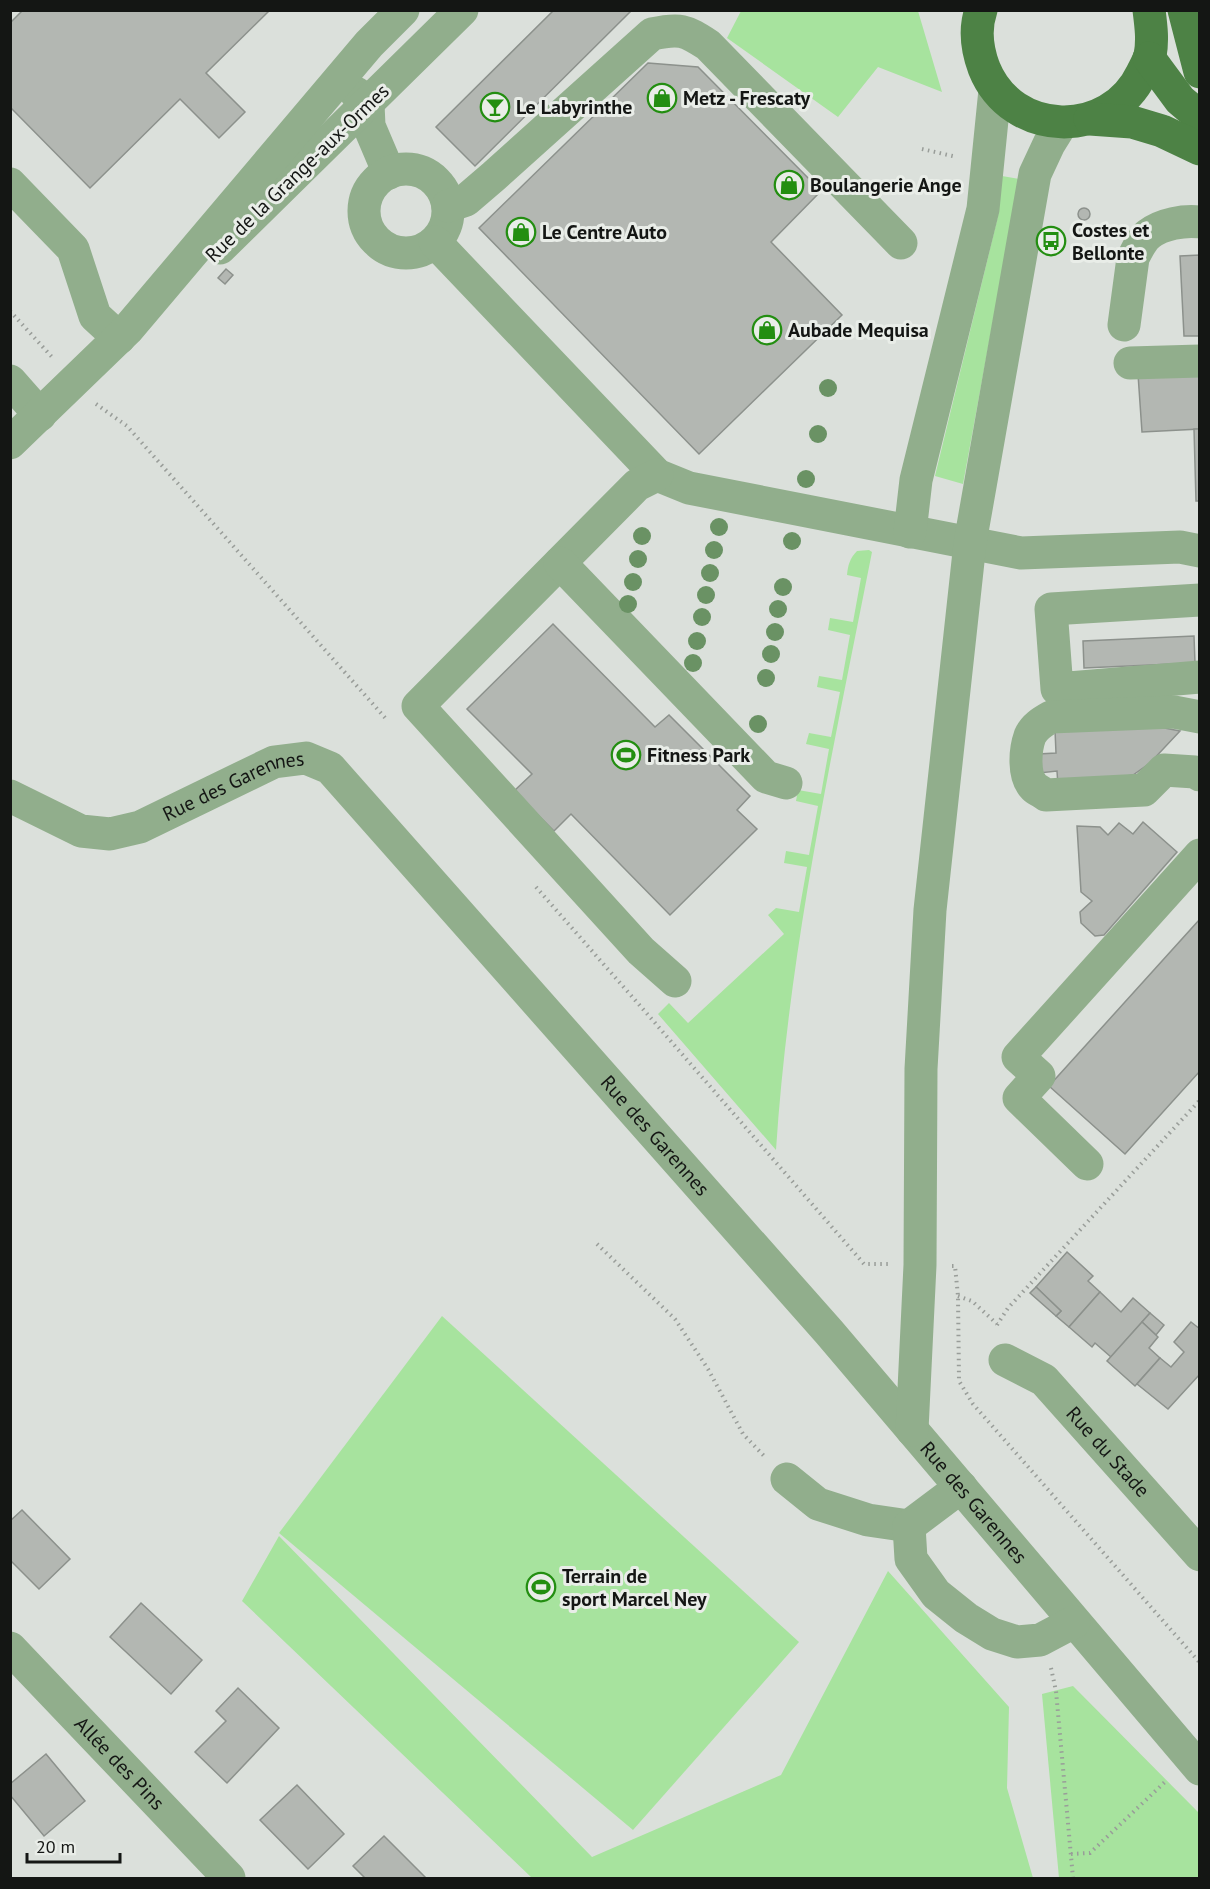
<svg xmlns="http://www.w3.org/2000/svg" width="1210" height="1889" viewBox="0 0 1210 1889" font-family="'PT Sans',sans-serif">
  <style>
    .green { fill: #a7e39e }
    .building { fill: #b3b7b2; stroke: #8c918c; stroke-width: 1.5 }
    .lines { fill: none; stroke-linecap: round; stroke-linejoin: round }
    .path { stroke: #999d99; stroke-width: 4; stroke-dasharray: 1.5 4.5; stroke-linecap: butt }
    .minor { stroke: #91ae8c; stroke-width: 33 }
    .major { stroke: #4d8245; stroke-width: 33 }
    .tree { fill: #6a9264 }
    .labels { text-anchor: middle; stroke-width: 6; stroke-linejoin: round; paint-order: stroke }
    .poi-label { font-size: 20px; font-weight: bold; fill: #141614; stroke: #e9ede8; text-anchor: start }
    .street-label { font-size: 20px; fill: #141614; stroke: #e9ede8 }
  </style>
  <rect width="100%" height="100%" fill="#dbe0db"/>
  <g class="green">
    <path d="M741,11H918L942,92L878,67L838,117L727,38Z"/>
    <path d="M1002,176L1019,179L963,484L935,476L998,216Z"/>
    <path d="M869,550L872,552C833,750 789,949 776,1150L658,1014L669,1003L688,1023L784,934L768,915L776,908L799,912L807,867L784,863L786,851L809,855L818,806L796,801L798,790L821,794L829,749L806,744L809,733L831,737L840,692L817,687L819,676L842,680L850,635L828,630L830,618L853,622L861,578L847,575C848,565 850,558 857,551Z"/>
    <path d="M442,1316L799,1642L633,1830L279,1533Z"/>
    <path d="M279,1536L592,1857L781,1775L888,1571L1009,1707L1007,1788L1033,1878H532L242,1601Z"/>
    <path d="M1073,1686L1199,1813V1878H1059L1042,1694Z"/>
  </g>
  <g class="building">
    <path d="M23,10H270L206,73L245,112L219,138L180,99L90,188L10,107V23Z"/>
    <path d="M554,10H632L475,166L436,127Z"/>
    <path d="M648,63L698,67L821,191L771,242L842,315L699,454L479,228Z"/>
    <circle cx="1084" cy="214" r="6"/>
    <circle cx="1081" cy="231" r="6"/>
    <path d="M1200,255V336H1184L1180,256Z"/>
    <path d="M226,269L233,275L225,284L218,278Z"/>
    <path d="M1200,371V429L1142,432L1138,374Z"/>
    <path d="M1194,429H1200V501H1196Z"/>
    <path d="M553,624L655,727L669,715L750,796L737,810L757,829L670,915L571,814L554,831L514,791L532,774L467,709Z"/>
    <path d="M1194,636L1195,663L1084,668L1083,641Z"/>
    <path d="M1154,726L1180,731L1150,763L1133,775L1058,786L1057,771L1039,773L1038,754L1056,753L1055,730Z"/>
    <path d="M1143,822L1177,852L1104,935L1095,936L1081,923L1080,912L1092,901L1081,892L1077,826L1100,827L1108,835L1119,823L1133,834Z"/>
    <path d="M1200,919V1071L1125,1154L1049,1086Z"/>
    <path d="M1067,1252L1093,1276L1088,1281L1100,1292L1069,1327L1056,1316L1061,1311L1036,1287Z"/>
    <path d="M1036,1287L1061,1311L1056,1316L1030,1293Z"/>
    <path d="M1100,1292L1121,1312L1133,1298L1150,1313L1111,1357L1095,1343L1092,1347L1069,1327Z"/>
    <path d="M1150,1313L1164,1325L1156,1335L1142,1322Z"/>
    <path d="M1142,1322L1158,1337L1149,1348L1160,1358L1135,1386L1107,1361Z"/>
    <path d="M1191,1322L1200,1329V1374L1168,1409L1137,1384L1160,1358L1171,1367L1184,1352L1174,1342Z"/>
    <path d="M22,1510L70,1559L39,1589L10,1560V1521Z"/>
    <path d="M141,1603L202,1660L171,1694L110,1637Z"/>
    <path d="M238,1688L279,1728L227,1783L195,1752L226,1721L216,1711Z"/>
    <path d="M46,1754L85,1801L44,1836L10,1795V1784Z"/>
    <path d="M297,1785L344,1834L308,1869L260,1820Z"/>
    <path d="M384,1836L426,1878H365L353,1866Z"/>
  </g>
  <g class="lines">
    <g class="path">
      <path d="M922,149L957,157"/>
      <path d="M10,311L52,357"/>
      <path d="M96,404L127,426L387,720"/>
      <path d="M536,887L649,1016L864,1264H888"/>
      <path d="M597,1244L675,1319L708,1369L743,1434L766,1458"/>
      <path d="M952,1266H955L958,1296L959,1381L973,1404L1200,1663"/>
      <path d="M958,1296L972,1301L997,1324"/>
      <path d="M997,1325L1008,1308L1200,1100"/>
      <path d="M1051,1668L1056,1691L1073,1878"/>
      <path d="M1071,1854L1090,1853L1167,1780"/>
    </g>
    <g class="minor">
      <path d="M356,93L368,104L369,126L389,173"/>
      <circle cx="406" cy="211" r="42"/>
      <path d="M10,184L73,249L95,316L119,338"/>
      <path d="M448,206L466,200L494,176L652,34C680,28 685,30 708,45L901,243"/>
      <path d="M435,242L657,475L689,488L1021,553L1180,547L1200,551"/>
      <path d="M220,248L462,10"/>
      <path d="M1124,325L1133,258C1137,250 1142,239 1149,234C1162,224 1184,220 1200,222"/>
      <path d="M1130,363L1200,361"/>
      <path d="M10,381L40,415"/>
      <path d="M10,443L127,330L369,44L403,10"/>
      <path d="M657,475L637,485L418,706L641,951L675,981"/>
      <path d="M910,532L916,480L983,209L995,90"/>
      <path d="M560,563L766,777L786,783"/>
      <path d="M1200,600L1051,609L1057,689L1200,677"/>
      <path d="M1200,717L1174,712L1051,717C1042,722 1034,727 1030,736C1025,750 1023,776 1034,787C1037,790 1042,792 1046,795L1144,790L1164,770L1195,772L1200,775"/>
      <path id="s1" d="M10,796L81,831L110,834L140,827L274,762L306,758L330,768L829,1332L1200,1769"/>
      <path d="M1087,1164L1019,1098L1039,1076L1018,1057L1200,855"/>
      <path id="s2" d="M1005,1360L1044,1380L1200,1555"/>
      <path d="M912,1430L920,1265L921,1069L930,910L970,543L1035,174L1049,144L1062,123"/>
      <path d="M787,1479L818,1504L868,1520L909,1526"/>
      <path d="M961,1487L909,1526L911,1559L936,1594L966,1618L992,1634L1017,1642L1040,1640L1074,1622"/>
      <path id="s3" d="M10,1648L229,1878"/>
    </g>
    <g class="major">
      <path d="M981,10C974,30 977,49 984,68C1012,138 1110,140 1142,73C1145,67 1148,62 1150,56C1153,40 1151,26 1149,10"/>
      <path d="M1184,10L1200,72"/>
      <path d="M1149,58L1180,100L1200,117"/>
      <path d="M1090,119L1132,122L1162,131L1200,149"/>
    </g>
  </g>
  <g class="tree">
    <circle cx="828" cy="388" r="9"/>
    <circle cx="818" cy="434" r="9"/>
    <circle cx="806" cy="479" r="9"/>
    <circle cx="719" cy="527" r="9"/>
    <circle cx="642" cy="536" r="9"/>
    <circle cx="792" cy="541" r="9"/>
    <circle cx="714" cy="550" r="9"/>
    <circle cx="638" cy="559" r="9"/>
    <circle cx="710" cy="573" r="9"/>
    <circle cx="633" cy="582" r="9"/>
    <circle cx="783" cy="587" r="9"/>
    <circle cx="706" cy="595" r="9"/>
    <circle cx="628" cy="604" r="9"/>
    <circle cx="778" cy="609" r="9"/>
    <circle cx="702" cy="617" r="9"/>
    <circle cx="775" cy="632" r="9"/>
    <circle cx="697" cy="641" r="9"/>
    <circle cx="771" cy="654" r="9"/>
    <circle cx="693" cy="663" r="9"/>
    <circle cx="766" cy="678" r="9"/>
    <circle cx="758" cy="724" r="9"/>
  </g>
  <defs>
    <g id="shop-ring" transform="scale(1.5)"><circle r="9.5" fill="#e9ede8" stroke="#238e11" stroke-width="1.5"/><path d="M-5-2.5h2.3a2.7 3.5 0 0 1 5.4 0H5L5.5 6h-11ZM-1.5-2.5h3a1.5 2.3 0 0 0-3 0Z" fill="#238e11"/></g>
    <g id="bar-ring" transform="scale(1.5)"><circle r="9.5" fill="#e9ede8" stroke="#238e11" stroke-width="1.5"/><path d="M-6-5H6L.8 .8V4.5H3.5V6h-7V4.5H-.8V.8Z" fill="#238e11"/></g>
    <g id="bus-ring" transform="scale(1.5)"><circle r="9.5" fill="#e9ede8" stroke="#238e11" stroke-width="1.5"/><path d="M-5-6H5V4H4V6H2V4H-2V6H-4V4H-5ZM-3.5-4V0h7V-4ZM-3.5 1.2v1.5H-2V1.2ZM2 1.2v1.5H3.5V1.2Z" fill="#238e11"/></g>
    <g id="stadium-ring" transform="scale(1.5)"><circle r="9.5" fill="#e9ede8" stroke="#238e11" stroke-width="1.5"/><path d="M0-5a6.5 5 0 1 0 0 10a6.5 5 0 1 0 0-10ZM-3.5-1.8h7v3.6h-7Z" fill="#238e11"/></g>
  </defs>
  <g fill-rule="evenodd">
    <use href="#shop-ring" x="662" y="98"/>
    <use href="#bar-ring" x="495" y="107"/>
    <use href="#shop-ring" x="789" y="185"/>
    <use href="#shop-ring" x="521" y="232"/>
    <use href="#bus-ring" x="1051" y="241"/>
    <use href="#shop-ring" x="767" y="330"/>
    <use href="#stadium-ring" x="626" y="755"/>
    <use href="#stadium-ring" x="541" y="1587"/>
  </g>
  <g class="labels">
    <g class="poi-label">
      <text x="683" y="105">Metz - Frescaty</text>
      <text x="516" y="114">Le Labyrinthe</text>
      <text x="810" y="192">Boulangerie Ange</text>
      <text x="1072" y="237">Costes et<tspan x="1072" dy="23">Bellonte</tspan></text>
      <text x="542" y="239">Le Centre Auto</text>
      <text x="788" y="337">Aubade Mequisa</text>
      <text x="647" y="762">Fitness Park</text>
      <text x="562" y="1583">Terrain de<tspan x="562" dy="23">sport Marcel Ney</tspan></text>
    </g>
    <g class="street-label">
      <text transform="translate(297 173) rotate(-44)" y="7">Rue de la Grange-aux-Ormes</text>
      <text dy="7" stroke="none"><textPath href="#s1" startOffset="242">Rue des Garennes</textPath></text>
      <text dy="7" stroke="none"><textPath href="#s1" startOffset="837">Rue des Garennes</textPath></text>
      <text dy="7" stroke="none"><textPath href="#s2" startOffset="140">Rue du Stade</textPath></text>
      <text dy="7" stroke="none"><textPath href="#s1" startOffset="1323">Rue des Garennes</textPath></text>
      <text dy="7" stroke="none"><textPath href="#s3" startOffset="159">Allée des Pins</textPath></text>
    </g>
  </g>
  <rect width="1210" height="1889" fill="none" stroke="#141614" stroke-width="24"/>
  <path d="M27 1853v9h93v-9" fill="none" stroke="#141614" stroke-width="3"/>
  <text x="36" y="1853" font-size="18" fill="#141614" stroke="#e9ede8" stroke-width="4.5" paint-order="stroke">20 m</text>
</svg>
